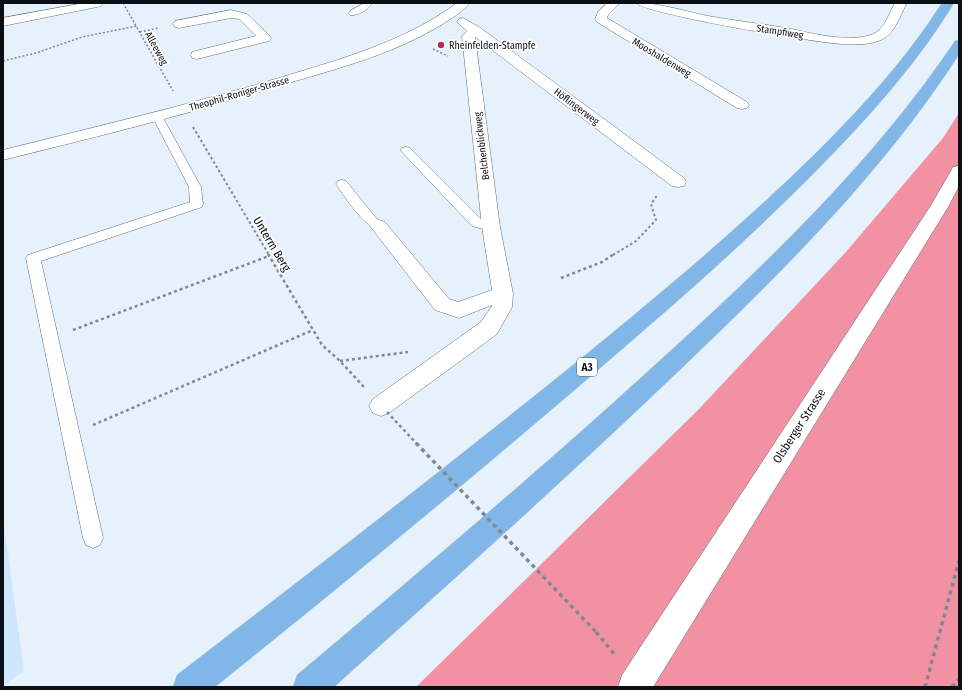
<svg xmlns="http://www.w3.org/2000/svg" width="962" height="690" viewBox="0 0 962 690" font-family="'Fira Sans Condensed',sans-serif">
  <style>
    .built { fill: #cfe7fe }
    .forest { fill: #f291a1 }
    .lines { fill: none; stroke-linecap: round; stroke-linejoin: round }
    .lane-casing { stroke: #5e6e7d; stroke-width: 1 }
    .street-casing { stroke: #5e6e7d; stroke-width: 1 }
    .highway-casing { stroke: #cecfd0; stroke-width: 1 }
    .path-far3 { stroke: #808991; stroke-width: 1.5; stroke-dasharray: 2 2; stroke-linecap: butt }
    .path-far2 { stroke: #808991; stroke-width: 2; stroke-dasharray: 2.5 2.5; stroke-linecap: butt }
    .path-far1 { stroke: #808991; stroke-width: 2.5; stroke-dasharray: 3 3; stroke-linecap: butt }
    .path { stroke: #808991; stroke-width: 3.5; stroke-dasharray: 4 4; stroke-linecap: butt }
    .lane { fill: #fff; fill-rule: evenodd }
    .street { fill: #fff; fill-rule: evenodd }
    .highway { fill: #81b7e8; fill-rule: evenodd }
    .path-bridge-far1 { stroke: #808991; stroke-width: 2.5; stroke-dasharray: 3 3; stroke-linecap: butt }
    .path-bridge { stroke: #808991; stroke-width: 3.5; stroke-dasharray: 4 4; stroke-linecap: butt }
    .poi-dot { fill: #ba2a52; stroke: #fff; stroke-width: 1.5 }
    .labels { text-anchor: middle; stroke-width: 3.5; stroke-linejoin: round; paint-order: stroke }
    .far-street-label { font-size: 10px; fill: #0a1016; stroke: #fff }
    .far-poi-label { font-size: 10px; fill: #0a1016; stroke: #fff; text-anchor: start }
    .shield { fill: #fff; stroke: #54585c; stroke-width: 1 }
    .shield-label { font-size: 11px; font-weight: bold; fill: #0a1016 }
    .street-label { font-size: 12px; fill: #0a1016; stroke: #fff }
  </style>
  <rect width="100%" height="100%" fill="#e6f1fb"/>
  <path class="built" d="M3,518L24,671L3,686Z"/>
  <path class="forest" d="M959,113V687H416L699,409L845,253L943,138Z"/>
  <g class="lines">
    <g class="lane-casing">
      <g id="lane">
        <path d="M364,3H372C368,10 358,16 350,15L349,13L350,11Z"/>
        <path d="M157,113L162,116L201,187L203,204L202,207L41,261L103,538L100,545L93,548L86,545L83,538L26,258L28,255L190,202L189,187L152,116Z"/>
        <path d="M406,147L410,148L482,220L496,224L498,227L496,230L491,231L472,226L402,152L400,150L402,148Z"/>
        <path d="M342,180L346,181L376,218L386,226L384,229C367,233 345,197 336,184L338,181Z"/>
      </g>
    </g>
    <g class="street-casing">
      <g id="street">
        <path d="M84,3L103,4L101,6L97,7L3,26V18Z"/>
        <path d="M457,3H470C463,12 450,19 441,25C395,53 343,67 292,82C197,112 100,136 3,160V150C95,127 188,105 279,78C341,59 404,42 457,3Z"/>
        <path d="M607,3H620L608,15L607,18L747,102L749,105L747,108L742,109L737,108L597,22L595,19L598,12Z"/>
        <path d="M636,3C661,3 683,11 708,16C736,21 764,24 792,29C813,34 852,43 873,34C885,29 889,13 895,3H907C900,15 895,34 881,40C869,45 855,45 842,44C818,43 645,14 636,3Z"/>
        <path d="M231,10L247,14L269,35L271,38L269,41L197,59L192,58L191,55L192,52L256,36L239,19L231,18L179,28L175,27L173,24L175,21Z"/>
        <path d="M463,18L479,27L684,178L686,182L684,186L678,187L672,186L475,37L500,227L513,294L512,307L497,334L389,413L381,416L373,413L369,406L373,399L481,322L492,306V305L459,318L435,310L370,226L373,222L379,220L385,222L449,299L458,302L492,290L482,227L462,36L467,31L457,22L459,19Z"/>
        <path d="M959,166V186L948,207L653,687H618L622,675L930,207L951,171L953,167Z"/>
      </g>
    </g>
    <g class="highway-casing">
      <g id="highway">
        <path d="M942,3H954C913,70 860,127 805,182C746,241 684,296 621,350C488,465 352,577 215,687H173L177,675C321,564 465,453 605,339C678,279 750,218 817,152C863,106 907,58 942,3Z"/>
        <path d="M959,40V54L956,59C882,173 783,271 685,365C570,475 452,581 334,687H293L297,675C418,573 539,471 655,365C764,266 872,164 955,41Z"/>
      </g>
    </g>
    <g class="path-far3">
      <path d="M123,3L173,91"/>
      <path d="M140,32L159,28"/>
      <path d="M433,49L448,56"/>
      <path d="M3,61L36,53L82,37L137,26"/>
    </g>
    <g class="path-far2">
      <path d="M193,127L269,255"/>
      <path d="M613,255L636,241L656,220L651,204L658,194"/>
    </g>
    <g class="path-far1">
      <path d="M268,254L322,345L340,361L364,387"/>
      <path d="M561,278L602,262L614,254"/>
      <path d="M73,330L269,256"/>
      <path d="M340,361L408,352"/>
      <path d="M93,425L313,330"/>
    </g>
    <g class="path">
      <path d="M596,632L616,656"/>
      <path d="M925,687L959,561"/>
      <path d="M952,687L959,679"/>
    </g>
    <use href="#lane" class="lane"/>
    <use href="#street" class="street"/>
    <use href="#highway" class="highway"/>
    <path class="path-bridge-far1" d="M387,412L417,444"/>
    <path class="path-bridge" d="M416,443L596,632"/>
  </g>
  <circle class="poi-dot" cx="441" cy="45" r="4"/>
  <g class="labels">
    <g class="far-street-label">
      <text transform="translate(780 31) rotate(9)" y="4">Stampfiweg</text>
      <text transform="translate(157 48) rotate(61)" y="4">Alleeweg</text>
      <text transform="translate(662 57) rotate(31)" y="4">Mooshaldenweg</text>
      <text transform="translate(239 93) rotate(-16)" y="4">Theophil-Roniger-Strasse</text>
      <text transform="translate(577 106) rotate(37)" y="4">Höflingerweg</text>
      <text transform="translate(481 146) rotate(-97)" y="4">Belchenblickweg</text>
    </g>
    <g class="far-poi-label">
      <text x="449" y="49">Rheinfelden-Stampfe</text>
    </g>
    <rect class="shield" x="577" y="358" width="20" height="18" rx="3"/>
    <g class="shield-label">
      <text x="587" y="371">A3</text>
    </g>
    <g class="street-label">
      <text transform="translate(272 244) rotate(59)" y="4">Unterm Berg</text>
      <text transform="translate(799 426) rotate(-57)" y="4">Olsberger Strasse</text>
    </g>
  </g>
  <rect width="962" height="690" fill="none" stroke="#0a1016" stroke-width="8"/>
</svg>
